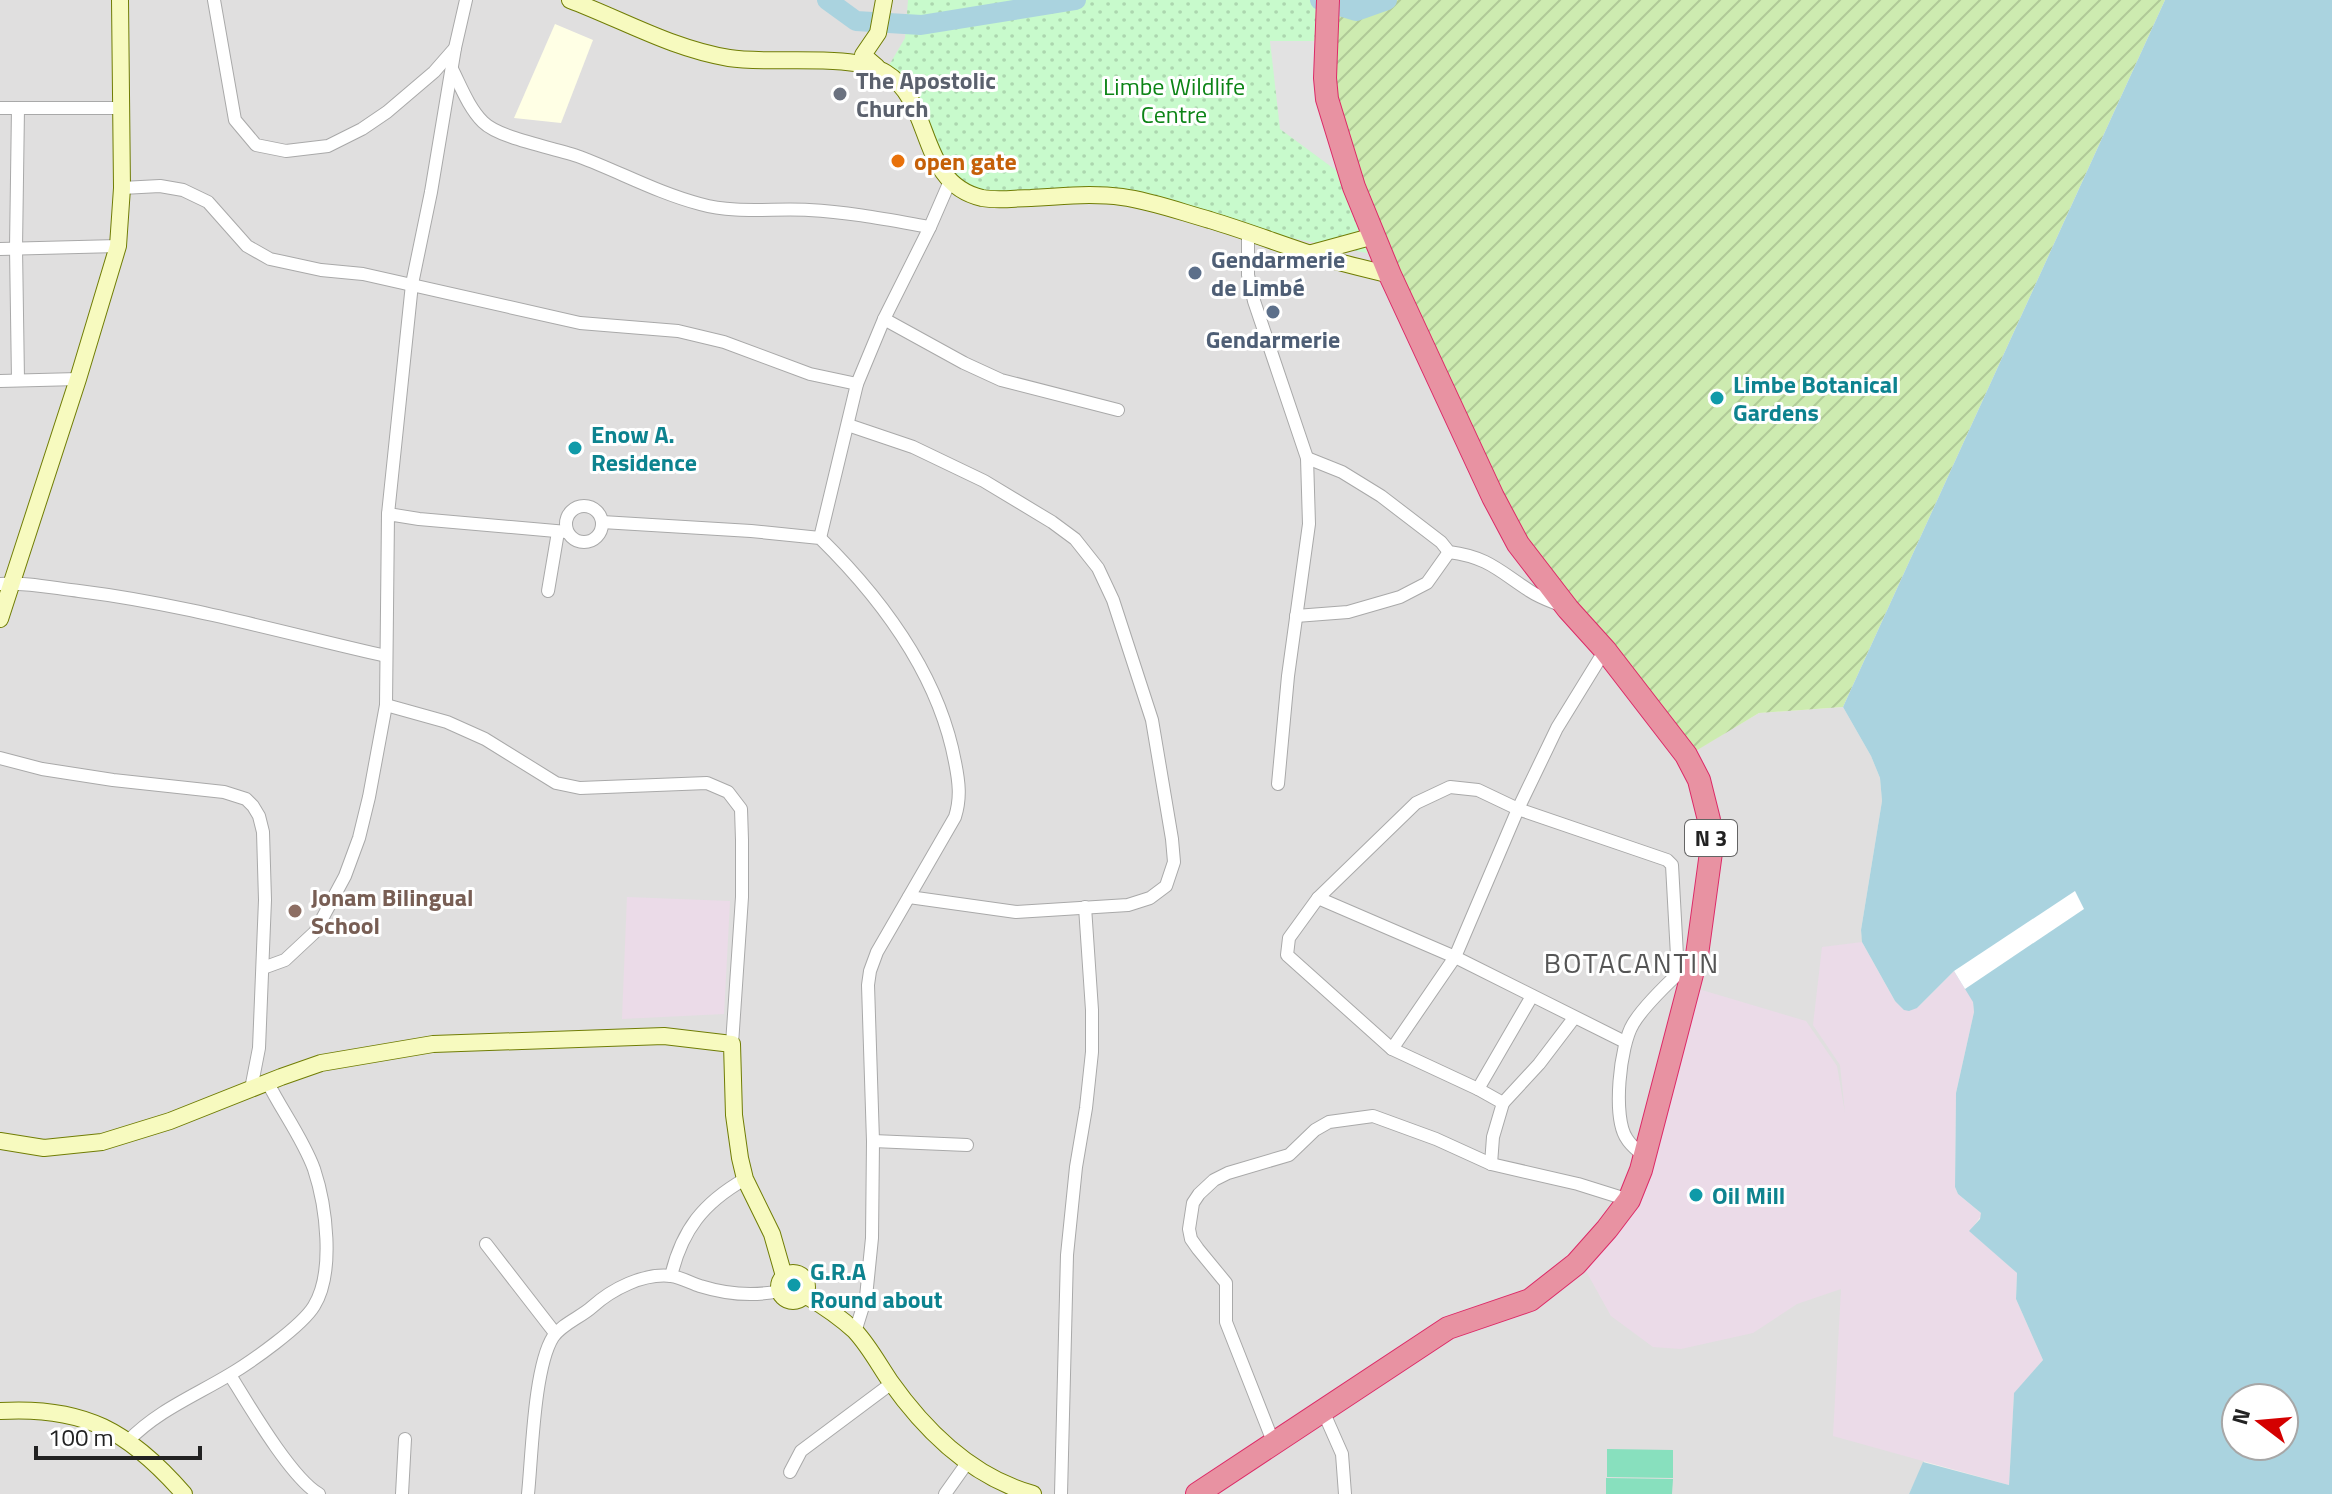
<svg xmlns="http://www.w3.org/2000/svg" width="2332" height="1494" font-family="'Titillium Web',sans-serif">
<defs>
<pattern id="park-dots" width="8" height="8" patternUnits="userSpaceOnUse" patternTransform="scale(2)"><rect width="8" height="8" fill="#c8facc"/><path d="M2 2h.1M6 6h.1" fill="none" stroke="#acd6af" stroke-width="1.8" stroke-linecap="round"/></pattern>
<pattern id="garden-furrows" width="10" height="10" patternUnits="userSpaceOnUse" patternTransform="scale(2)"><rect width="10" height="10" fill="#cdebb0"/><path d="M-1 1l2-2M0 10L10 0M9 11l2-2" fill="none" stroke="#b0c997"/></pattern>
</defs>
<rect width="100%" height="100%" fill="#f2efe9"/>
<path fill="#e0dfdf" d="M 0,0 L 1328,0 L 1688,755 L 1759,713 L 1843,707 L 1871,756 L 1880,778 L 1882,801 L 1861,930 L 1924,1462 L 1909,1494 L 0,1494 Z"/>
<g fill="#ebdbe8">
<path d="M 2075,891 L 1973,1002 L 1974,1012 L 1956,1093 L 1955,1187 L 1958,1194 L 1981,1213 L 1981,1216 L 1970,1231 L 2017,1273 L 2016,1299 L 2043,1360 L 2014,1394 L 2009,1485 L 1833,1436 L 1841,1289 L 1797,1304 L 1753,1333 L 1681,1349 L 1653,1347 L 1611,1316 L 1581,1262 L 1610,1232 L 1695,988 L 1806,1021 L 1837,1066 L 1845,1113 L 1840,1065 L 1813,1025 L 1822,947 L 1862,942 L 1895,1001 L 1917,1008 L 1954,971 Z"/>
<path d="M 627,897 L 730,901 L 724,1014 L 622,1019 Z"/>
</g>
<path fill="#ffffe5" d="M 555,24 L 593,40 L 561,123 L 514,118 Z"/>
<path fill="url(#park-dots)" d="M 908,0 L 1328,0 L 1326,41 L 1270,41 L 1356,185 L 1382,256 L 1251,230 L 1137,193 L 983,196 L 953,180 L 888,67 L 905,38 Z"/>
<path fill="url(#garden-furrows)" d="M 1328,0 L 2165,0 L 1843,707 L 1759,713 L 1689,755 L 1517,540 L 1382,256 L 1327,98 Z"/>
<g fill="#88e0be">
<path d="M 1607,1449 L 1673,1450 L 1673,1478 L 1607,1477 Z"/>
<path d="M 1606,1478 L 1673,1479 L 1672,1494 L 1606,1494 Z"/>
</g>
<path fill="#e2e2e2" d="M 1270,41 L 1326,41 L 1356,185 L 1280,129 Z"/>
<path fill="#aad3df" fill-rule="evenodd" d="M 2165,0 L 2332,0 L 2332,1494 L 1909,1494 L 1923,1462 L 2009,1485 L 2014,1393 L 2043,1360 L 2016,1299 L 2017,1273 L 1969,1231 L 1980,1219 L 1981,1213 L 1958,1194 L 1955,1187 L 1956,1093 L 1974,1012 L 1973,1002 L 1954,971 L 1917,1008 L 1909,1011 L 1904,1010 L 1895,1001 L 1862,942 L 1861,930 L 1882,801 L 1880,778 L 1871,756 L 1843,707 ZM 2236,1398 L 2284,1398 L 2284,1446 L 2236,1446 Z"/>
<path fill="#fff" d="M 2075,891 L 2084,909 L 1965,989 L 1954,971 Z"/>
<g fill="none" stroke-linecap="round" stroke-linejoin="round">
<g stroke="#aad3df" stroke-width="20">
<path d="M 827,0 L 856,21 L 921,25 L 1076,0"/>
<path d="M 1320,0 L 1356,11 L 1387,0"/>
</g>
<g stroke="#a9a9a9" stroke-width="14">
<g id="street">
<path d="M 214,0 L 235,120 L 256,145 L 286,151 L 328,146 L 362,129 L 387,112 L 434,72 L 455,48 L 466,0"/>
<path d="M 452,69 C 461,87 469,108 483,122 C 500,139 556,148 580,157 C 620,172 658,193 700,204 C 735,214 773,208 809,210 C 850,212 890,220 930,227"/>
<path d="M 0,108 L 122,108"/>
<path d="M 122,188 L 160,186 L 183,190 L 208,202 L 247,246 L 270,259 L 321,270 L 363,274 L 580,323 L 678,331 L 724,342 L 810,374 L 857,384"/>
<path d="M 1248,232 L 1248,275 L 1254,301 L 1307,458 L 1309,524 L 1288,676 L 1278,784"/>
<path d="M 0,249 L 118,246"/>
<path d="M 884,319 L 964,363 L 1001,380 L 1118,410"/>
<path d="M 18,380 L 16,248 L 18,108"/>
<path d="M 0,381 L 78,379"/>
<path d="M 848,425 L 913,447 L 984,481 L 1052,522 L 1075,539 L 1098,568 L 1113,600 L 1152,720 L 1172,839 L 1174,862 L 1166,886 L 1150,898 L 1128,905 L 1016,912 L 909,897"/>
<path d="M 1307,458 L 1342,472 L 1381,496 L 1441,542 L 1449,552 C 1488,557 1499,571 1530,591 C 1539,597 1550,601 1560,605"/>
<circle cx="584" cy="524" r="18"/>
<path d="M 388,514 L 412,284 L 431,192 L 455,48"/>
<path d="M 602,522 L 751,531 L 820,538 C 882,599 939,676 955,762 C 959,782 961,798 955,817 L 877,952 L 870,971 L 868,985 L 873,1141 L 872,1238 L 866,1297 L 855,1332"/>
<path d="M 820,538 L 857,384 L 884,319 L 930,227 L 950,181"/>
<path d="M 0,584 C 26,582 53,588 79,591 C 184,604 284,633 386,656"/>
<path d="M 548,591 L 558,532"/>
<path d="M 1296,616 L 1348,612 L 1400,597 L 1427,583 L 1449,552"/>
<path d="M 386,705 L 447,722 L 485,739 L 556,783 L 580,788 L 707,783 L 728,792 L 741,809 L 742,840 L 742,897 L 732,1044"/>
<path d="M 0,758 L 42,769 L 113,780 L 224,792 L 246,799 L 253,806 L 259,816 L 263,832 L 265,900 L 259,1048 L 251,1089"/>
<path d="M 1318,898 L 1455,957 L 1625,1042"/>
<path d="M 263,968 L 285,960 L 315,932 L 345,876 L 359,838 L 369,797 L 386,705 L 388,514 L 419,519 L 567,532"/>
<path d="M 1392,1049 L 1455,957 L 1518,809 L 1557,728 L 1605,650"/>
<path d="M 1478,1089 L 1532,996"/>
<path d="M 1503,1103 L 1539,1064 L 1574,1018"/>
<path d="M 873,1141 L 967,1145"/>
<path d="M 1644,1157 C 1639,1151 1631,1146 1627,1139 C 1612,1118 1620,1045 1633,1024 C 1643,1007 1668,983 1683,969"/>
<path d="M 1491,1164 L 1493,1137 L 1503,1103 L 1478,1089 L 1392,1049 L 1287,955 L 1289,938 L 1318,898 L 1416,803 L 1450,787 L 1478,790 L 1518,809 L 1667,860 L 1672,865 L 1678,974"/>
<path d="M 486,1244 L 555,1333"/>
<path d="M 671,1276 C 682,1230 703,1203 745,1179"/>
<path d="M 230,1375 C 248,1404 291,1478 319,1494"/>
<path d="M 1323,1411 L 1342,1454 L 1345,1494"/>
<path d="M 128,1441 C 157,1411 194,1396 229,1375 C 251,1362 302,1326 314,1306 C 335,1272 326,1205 314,1169 C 303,1139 282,1111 268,1083"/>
<path d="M 1274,1444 L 1226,1322 L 1226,1283 L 1198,1249 L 1191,1239 L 1189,1229 L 1193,1203 L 1199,1194 L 1214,1180 L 1228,1173 L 1289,1155 L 1315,1130 L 1329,1122 L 1373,1116 L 1436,1139 L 1491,1164 L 1578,1184 L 1629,1200"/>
<path d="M 790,1472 L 801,1451 L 892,1383"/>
<path d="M 402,1494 L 405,1439"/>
<path d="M 528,1494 C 532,1455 534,1367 553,1337 C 562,1324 581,1317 592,1307 C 612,1289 643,1273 671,1276 C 680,1277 691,1283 700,1286 C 726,1294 752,1297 779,1291"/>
<path d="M 945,1494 L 967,1463"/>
<path d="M 1061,1494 L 1067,1255 L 1076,1167 L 1086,1108 L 1092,1052 L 1092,1010 L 1085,907"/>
</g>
</g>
<g stroke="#707d05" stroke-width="18">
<g id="secondary">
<path d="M 570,0 C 623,20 673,49 729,58 C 772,65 850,52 886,73 C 934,102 917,183 982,198 C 999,201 1015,198 1031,198 C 1060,196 1093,193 1122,197 C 1152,201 1181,212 1210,220 C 1243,230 1275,242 1308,253 C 1335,262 1363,268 1390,275"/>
<path d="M 877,67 L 863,55 L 878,33 L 884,0"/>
<path d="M 1312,253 L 1374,236"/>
<path d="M 0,619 L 78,379 L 118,246 L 122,188 L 120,0"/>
<path d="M 0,1141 L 44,1148 L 102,1142 L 170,1121 L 281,1077 L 321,1063 L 433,1044 L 664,1036 L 732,1044 L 734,1115 L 740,1158 L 745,1179 L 772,1234 L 784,1276"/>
<circle cx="793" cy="1287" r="14"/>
<path d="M 805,1295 C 822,1305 840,1317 855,1331 C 869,1346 879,1365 890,1381 C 926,1432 972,1477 1033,1494"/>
<path d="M 0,1411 C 84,1406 129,1431 184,1494"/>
</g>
</g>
<g stroke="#dc2a67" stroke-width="24">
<path id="highway" d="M 1197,1494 L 1448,1328 L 1530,1300 L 1576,1264 L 1607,1229 L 1629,1200 L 1641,1170 L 1697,955 L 1712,845 L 1709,820 L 1699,780 L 1686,755 L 1605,650 L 1568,609 L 1518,544 L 1493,497 L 1390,275 L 1354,187 L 1327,99 L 1325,78 L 1328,0"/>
</g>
<use href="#street" stroke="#fff" stroke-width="12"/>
<use href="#secondary" stroke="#f7fabf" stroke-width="16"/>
<use href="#highway" stroke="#e892a2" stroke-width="22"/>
</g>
<circle fill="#6b7280" stroke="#fff" stroke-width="3" cx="840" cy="94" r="8"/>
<circle fill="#e8710a" stroke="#fff" stroke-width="3" cx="898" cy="161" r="8"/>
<g fill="#5c6f8a" stroke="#fff" stroke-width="3">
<circle cx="1195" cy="273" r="8"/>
<circle cx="1273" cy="312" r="8"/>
</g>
<g fill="#0f9aa8" stroke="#fff" stroke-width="3">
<circle cx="1717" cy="398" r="8"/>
<circle cx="575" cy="448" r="8"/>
<circle cx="1696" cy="1195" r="8"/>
<circle cx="794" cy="1285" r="8"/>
</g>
<circle fill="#8d6e63" stroke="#fff" stroke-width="3" cx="295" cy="911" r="8"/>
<g text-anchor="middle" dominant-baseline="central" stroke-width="6" stroke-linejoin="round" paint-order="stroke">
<rect fill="#fff" stroke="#646464" stroke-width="2" x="1685" y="820" width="52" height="36" rx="6"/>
<g font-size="22" font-weight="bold" fill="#222">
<text x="1711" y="838">N 3</text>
</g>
<g font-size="24" font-weight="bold" fill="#5b616d" stroke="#fff" text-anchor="start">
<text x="856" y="80">The Apostolic<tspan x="856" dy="28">Church</tspan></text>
</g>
<g font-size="24" fill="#0c8416" stroke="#fff">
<text x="1174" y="86">Limbe Wildlife<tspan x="1174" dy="28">Centre</tspan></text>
</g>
<g font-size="24" font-weight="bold" fill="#c56008" stroke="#fff" text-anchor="start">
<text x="914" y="161">open gate</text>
</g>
<g font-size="24" font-weight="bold" fill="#4e5e75" stroke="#fff" text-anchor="start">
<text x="1211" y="259">Gendarmerie<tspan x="1211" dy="28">de Limbé</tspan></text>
<text x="1273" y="339" text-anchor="middle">Gendarmerie</text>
</g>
<g font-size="24" font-weight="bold" fill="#0d838f" stroke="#fff" text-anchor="start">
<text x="1733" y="384">Limbe Botanical<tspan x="1733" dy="28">Gardens</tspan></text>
<text x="591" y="434">Enow A.<tspan x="591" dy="28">Residence</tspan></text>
<text x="1712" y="1195">Oil Mill</text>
<text x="810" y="1271">G.R.A<tspan x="810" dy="28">Round about</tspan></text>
</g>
<g font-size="24" font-weight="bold" fill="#785e54" stroke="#fff" text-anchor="start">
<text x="311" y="897">Jonam Bilingual<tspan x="311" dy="28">School</tspan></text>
</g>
<g font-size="28" letter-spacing="2" fill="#555" stroke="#fff">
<text x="1632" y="962">BOTACANTIN</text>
</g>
</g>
<g transform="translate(2260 1422) rotate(286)"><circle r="38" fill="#ffffff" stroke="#a7a7a7" stroke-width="2"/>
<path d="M0-6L14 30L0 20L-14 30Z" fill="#d40000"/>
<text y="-12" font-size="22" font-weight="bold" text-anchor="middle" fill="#222222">N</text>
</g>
<path d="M36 1446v12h164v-12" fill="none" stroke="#222222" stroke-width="4"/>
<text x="48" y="1446" font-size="24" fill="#222222" stroke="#ffffff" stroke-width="6" paint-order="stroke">100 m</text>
</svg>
